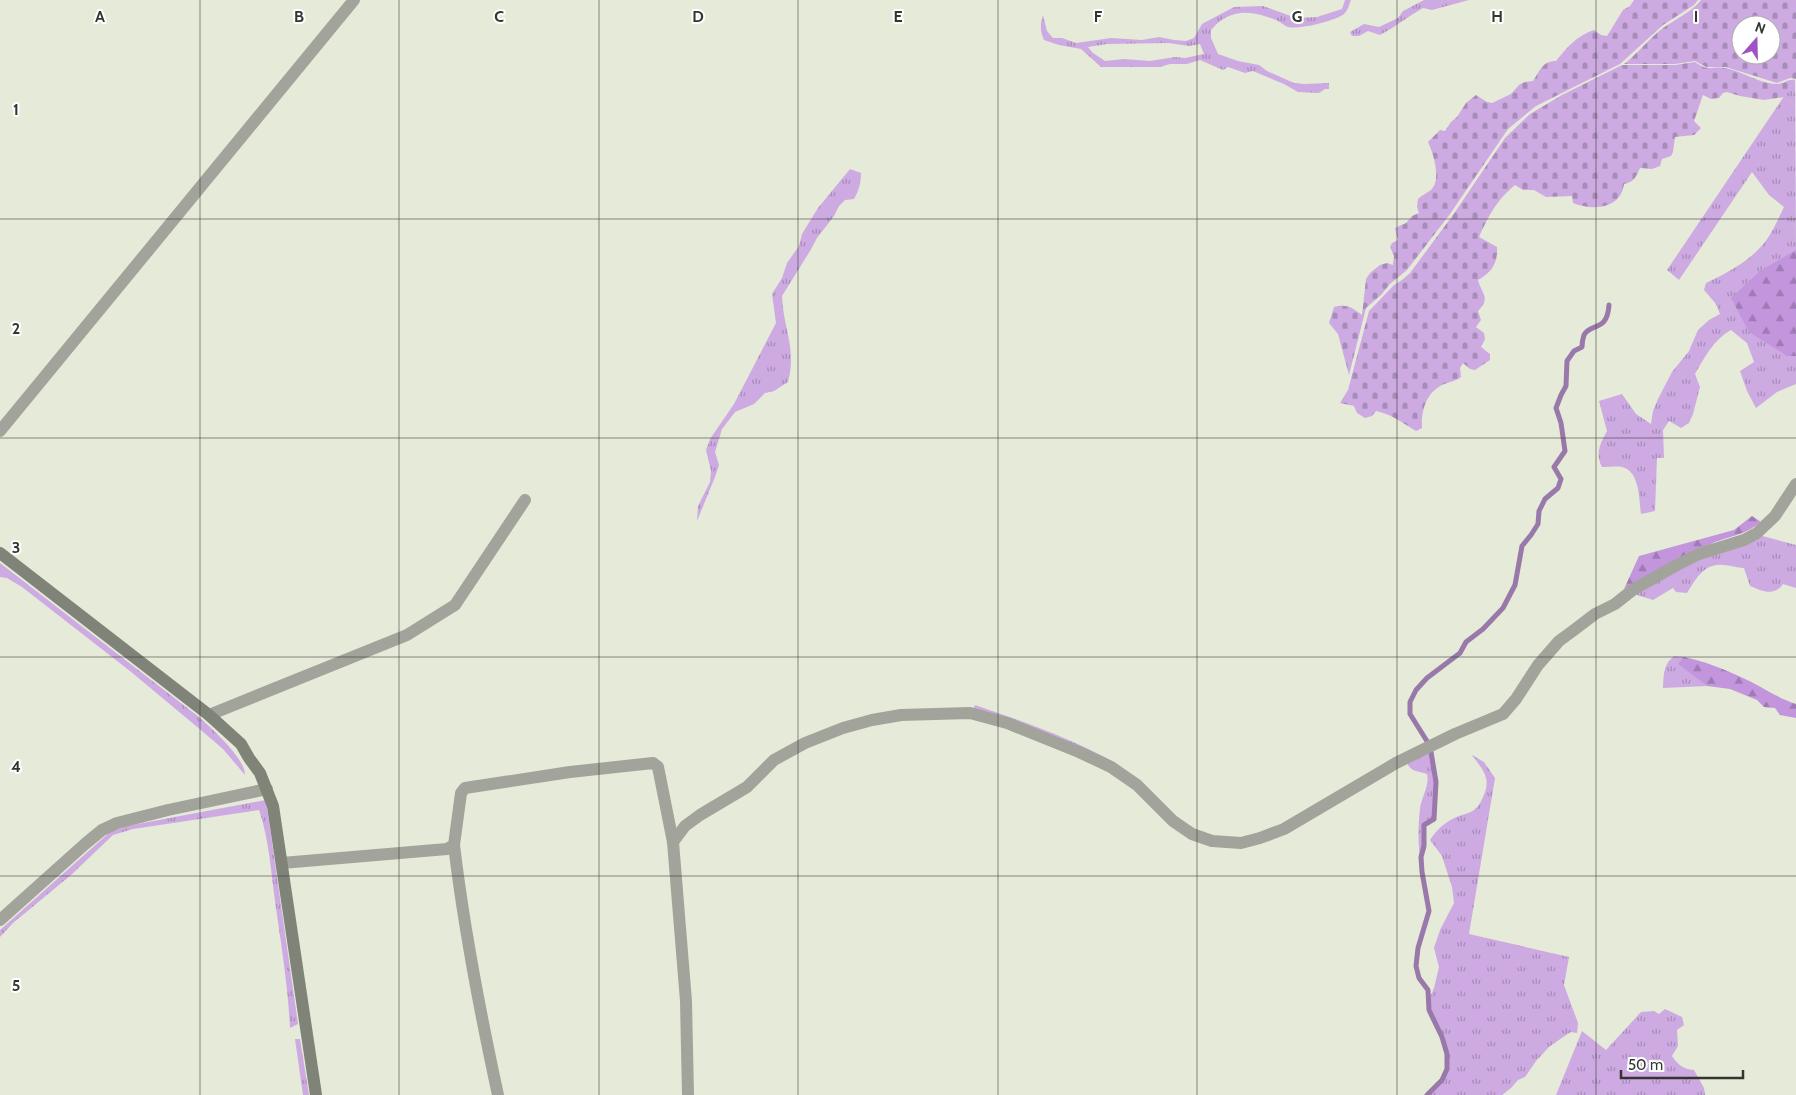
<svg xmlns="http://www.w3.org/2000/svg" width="1796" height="1095" font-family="Cabin,sans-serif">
<defs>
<pattern id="grass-tufts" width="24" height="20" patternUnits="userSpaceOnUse" patternTransform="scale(1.25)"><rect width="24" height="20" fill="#cdaae2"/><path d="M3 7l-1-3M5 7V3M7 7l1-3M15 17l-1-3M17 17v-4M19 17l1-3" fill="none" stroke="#a78bb8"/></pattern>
<pattern id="forest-firs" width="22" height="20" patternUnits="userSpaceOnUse" patternTransform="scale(1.25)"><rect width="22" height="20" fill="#c395dd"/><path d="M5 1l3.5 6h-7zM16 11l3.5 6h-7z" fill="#9f7ab4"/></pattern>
<pattern id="cemetery-stones" width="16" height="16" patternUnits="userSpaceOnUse" patternTransform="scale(1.25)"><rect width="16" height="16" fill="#cdaae2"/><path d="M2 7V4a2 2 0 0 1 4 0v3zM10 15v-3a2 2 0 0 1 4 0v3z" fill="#a78bb8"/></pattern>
</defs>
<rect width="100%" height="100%" fill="#e6ead8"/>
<g fill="url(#grass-tufts)" fill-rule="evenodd">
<path d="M 1345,0 L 1351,0 C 1349,5 1348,10 1344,14 C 1335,21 1298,30 1288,27 C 1284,26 1281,22 1278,21 C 1253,10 1230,7 1211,30 L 1211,38 L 1218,54 L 1238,61 L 1259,65 L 1267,71 L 1294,83 L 1304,84 L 1329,83 L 1329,89 L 1325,89 L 1319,93 L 1298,92 L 1284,84 L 1253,71 L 1245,73 L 1228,67 L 1223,70 L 1200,60 L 1187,64 L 1170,64 L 1160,67 L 1101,67 L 1081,49 L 1059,45 L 1044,40 C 1040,30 1040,25 1043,15 L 1047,31 L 1053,38 L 1062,38 L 1076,43 L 1111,38 L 1142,40 L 1159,37 L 1174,40 L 1186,41 L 1194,38 L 1202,24 L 1234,7 L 1263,6 L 1296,18 L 1317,17 L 1342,9 ZM 1169,43 L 1189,46 L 1200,44 L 1204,54 L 1185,58 L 1175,57 L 1150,61 L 1124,59 L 1105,61 L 1093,53 L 1088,47 L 1107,44 Z"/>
<path d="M 1424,0 L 1469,0 L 1432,10 L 1423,8 C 1408,16 1396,27 1380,35 L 1368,31 L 1359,36 L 1352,36 L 1350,32 L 1364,24 L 1379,27 L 1398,18 L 1403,11 Z"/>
<path d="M 1795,80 L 1796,250 L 1792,253 L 1787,356 L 1796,356 L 1796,384 L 1777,392 L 1756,408 L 1747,391 L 1740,371 L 1754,362 L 1747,343 L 1731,330 C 1714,339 1704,358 1695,374 L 1700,387 L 1693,414 L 1689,423 L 1681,428 L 1669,421 L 1663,430 L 1664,458 L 1657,458 L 1655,511 L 1641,514 C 1639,500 1640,471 1622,467 C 1617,466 1608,467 1602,467 C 1595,454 1600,444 1607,431 L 1599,401 L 1622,394 L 1636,414 L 1651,424 L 1653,411 L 1658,399 L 1672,372 L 1689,351 L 1698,330 L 1709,320 L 1720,314 L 1716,304 L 1704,290 L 1706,283 C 1727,273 1750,261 1765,242 C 1773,232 1778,219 1784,207 L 1769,195 L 1752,172 L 1679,280 L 1667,270 Z"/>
<path d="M 850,169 L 861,173 C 861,183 859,190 854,199 L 845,200 L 839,206 L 834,216 L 817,238 L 810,251 L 782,296 C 783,328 797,348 788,382 L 774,391 L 765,393 L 754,404 L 735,412 L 729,420 L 722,429 L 715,452 L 719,465 L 715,477 L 697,521 L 698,506 L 710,482 L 711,471 L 706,450 L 710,439 L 734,404 L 776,323 L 772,294 L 782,278 L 787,263 L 799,246 L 802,234 L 818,208 Z"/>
<path d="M 1759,535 L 1796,545 L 1796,588 L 1783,584 C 1774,597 1762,591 1750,586 L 1744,568 C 1737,568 1730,565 1723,565 C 1704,563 1696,579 1687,593 L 1676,592 L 1673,588 L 1653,600 L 1634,594 L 1677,567 Z"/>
<path d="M 0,563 L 199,717 C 212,729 245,758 245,775 L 223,749 L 202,731 L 130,671 L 22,587 L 7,578 L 0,577 Z"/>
<path d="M 1674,656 L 1684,657 L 1679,664 L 1707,686 L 1663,688 C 1664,674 1663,665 1674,656 Z"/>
<path d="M 975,705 C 1025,722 1073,739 1119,765 L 973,710 Z"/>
<path d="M 1429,750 L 1435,781 L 1434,818 L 1423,825 L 1424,846 L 1420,857 C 1418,841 1418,826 1420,809 C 1421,798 1430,785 1427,774 C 1418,771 1411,772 1407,763 Z"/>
<path d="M 1472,755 L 1484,762 L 1495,778 L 1469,934 L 1569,957 L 1564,985 L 1578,1023 L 1577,1033 L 1571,1032 L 1566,1035 L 1549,1047 L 1536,1061 L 1525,1077 L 1518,1080 L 1511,1088 L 1502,1095 L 1429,1095 L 1443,1081 L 1448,1069 L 1448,1054 L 1443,1037 L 1430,1010 L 1429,1000 L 1434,988 L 1439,967 L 1434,948 L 1440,930 L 1454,903 L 1452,887 L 1442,856 L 1430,840 C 1438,828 1446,821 1459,816 C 1464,814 1470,813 1474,810 C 1478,807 1481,802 1483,797 C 1492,779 1483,770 1472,755 Z"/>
<path d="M 266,800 L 298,1024 L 290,1028 C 288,985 281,944 275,901 C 271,871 269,839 259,810 L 133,829 L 113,835 L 71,875 L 13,923 L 0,937 L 0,930 L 110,832 L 127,826 Z"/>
<path d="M 1665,1009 L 1682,1017 L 1684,1025 L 1677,1030 L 1678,1046 L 1672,1056 C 1678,1065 1683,1069 1694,1070 L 1704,1088 L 1705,1095 L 1556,1095 L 1582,1031 L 1606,1050 L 1641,1012 L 1654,1011 L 1659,1014 Z"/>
<path d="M 295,1039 L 300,1039 L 309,1095 L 303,1095 Z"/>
</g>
<g fill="url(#forest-firs)">
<path d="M 1796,250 L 1796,356 L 1787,356 L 1749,332 L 1731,298 L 1760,271 Z"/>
<path d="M 1752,516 L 1761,522 C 1743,536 1732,535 1713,543 C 1682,557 1653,574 1624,589 L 1639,556 L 1734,530 Z"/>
<path d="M 1684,657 C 1704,661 1724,669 1743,678 C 1761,686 1777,698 1796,704 L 1796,718 L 1780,715 L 1775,708 L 1764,707 L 1757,700 L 1730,689 L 1707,686 L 1678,664 Z"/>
</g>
<g fill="url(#cemetery-stones)" fill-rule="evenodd">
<path d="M 1634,0 L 1698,0 L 1694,5 L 1663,25 L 1620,64 L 1536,106 L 1508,129 L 1450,214 L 1407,270 L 1390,284 L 1381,295 L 1366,308 L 1349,375 L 1338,334 L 1329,323 L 1334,307 C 1347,304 1351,307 1362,315 L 1366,279 L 1370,273 L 1380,265 L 1387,263 L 1393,265 L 1394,256 L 1390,247 L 1392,243 L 1398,240 L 1395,228 L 1406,223 L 1412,216 L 1419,213 L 1417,207 L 1418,199 C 1422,195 1427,193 1431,190 C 1442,179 1433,153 1428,142 L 1440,130 L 1445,131 L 1451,122 L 1457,117 L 1466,103 L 1476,95 L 1487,102 L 1492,103 L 1511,94 L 1519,85 L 1524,82 L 1533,81 C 1540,71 1542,61 1556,61 C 1566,48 1578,35 1594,30 L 1601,35 L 1607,36 L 1623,10 L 1630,6 Z"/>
<path d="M 1701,0 L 1796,0 L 1796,79 L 1790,78 L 1777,83 L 1726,67 L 1706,67 L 1695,61 L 1675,64 L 1624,64 C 1636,55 1646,42 1658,32 C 1671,21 1691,13 1701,0 ZM 1741,25 L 1771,25 L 1771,55 L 1741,55 Z"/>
<path d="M 1695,62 C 1709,72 1711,66 1725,68 C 1741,71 1761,84 1777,84 C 1784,84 1787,79 1795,80 L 1784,97 L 1764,100 L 1740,96 L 1727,92 L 1723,93 L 1719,98 L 1711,99 L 1703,95 L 1694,121 L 1701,128 L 1694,135 L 1675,137 L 1673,152 L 1671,156 L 1662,159 L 1660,166 L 1652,169 L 1640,168 C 1636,177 1634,182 1624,184 C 1621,209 1592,211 1573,203 L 1572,196 L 1546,197 L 1534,190 L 1523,190 L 1515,185 C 1496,201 1489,215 1479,237 L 1497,247 C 1498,263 1492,272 1478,280 C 1482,295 1491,297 1478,311 L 1481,320 L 1476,327 L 1484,333 L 1485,339 L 1481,347 L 1490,354 L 1490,360 L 1475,370 L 1470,369 L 1463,363 L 1460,368 L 1461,377 C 1454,382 1448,382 1442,385 C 1426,393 1421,411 1422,428 L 1416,431 C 1403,423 1391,414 1376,411 L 1372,416 L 1365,418 L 1357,413 L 1354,406 L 1340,403 L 1348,390 L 1369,311 L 1394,285 L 1402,280 L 1410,273 L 1453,215 L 1505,138 L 1530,114 L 1562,95 L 1622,65 L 1675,65 Z"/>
</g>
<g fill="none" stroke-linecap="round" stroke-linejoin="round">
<path stroke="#9979a9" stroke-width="5" d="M 1427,1095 L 1442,1080 L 1447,1069 L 1447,1054 L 1442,1037 L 1429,1010 L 1428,990 L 1419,978 L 1416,966 L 1418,948 L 1429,911 L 1422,872 L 1421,857 L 1424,846 L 1424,825 L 1434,819 L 1436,782 L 1430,746 L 1410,714 L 1410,702 L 1416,690 L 1427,678 L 1460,653 L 1466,642 L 1483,629 L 1503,608 L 1515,585 L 1522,546 L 1531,535 L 1538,524 L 1539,511 L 1545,499 L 1558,488 L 1561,479 L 1554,467 L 1565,451 L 1561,423 L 1556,408 L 1561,395 L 1566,386 L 1567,361 L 1574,351 L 1582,347 C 1582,344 1583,338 1584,335 C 1591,322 1607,333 1609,305"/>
<g stroke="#a2a49c" stroke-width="12">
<path d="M 0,431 L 354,0"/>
<path d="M 209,715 L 407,635 L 455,605 L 525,500"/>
<path d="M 673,842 L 685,826 L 700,815 L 747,787 L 774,760 L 805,743 L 843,728 L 872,720 L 901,715 L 970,713 L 1007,723 L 1079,752 L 1111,767 L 1137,785 L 1173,821 L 1192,834 L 1212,841 L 1241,843 L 1260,838 L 1284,829 L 1396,763 L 1455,734 L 1503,714 L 1516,699 L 1538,665 L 1559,641 L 1574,630 L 1595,614 L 1615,604 L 1634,589 L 1677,565 L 1699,554 L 1744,540 L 1757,533 L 1775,516 L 1796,484"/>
<path d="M 454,845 C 464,929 480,1012 498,1095"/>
<path d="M 282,863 L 447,849 L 454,845 L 461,793 L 465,788 L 570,772 L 653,763 L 658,767 L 673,842 L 686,1001 L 688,1095"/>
<path d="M 0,920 L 85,844 L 102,830 L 117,823 L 168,810 L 267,789"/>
</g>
<path stroke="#808378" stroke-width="12" d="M 0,553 L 209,715 L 241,744 L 249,758 L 260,773 L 273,806 L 316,1095"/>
</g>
<path fill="none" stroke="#34352e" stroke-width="1" stroke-opacity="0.55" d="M 200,0 L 200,1095M 399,0 L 399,1095M 599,0 L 599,1095M 798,0 L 798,1095M 998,0 L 998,1095M 1197,0 L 1197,1095M 1397,0 L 1397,1095M 1596,0 L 1596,1095M 0,219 L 1796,219M 0,438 L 1796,438M 0,657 L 1796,657M 0,876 L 1796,876"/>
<g font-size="16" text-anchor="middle" font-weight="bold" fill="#34352e" stroke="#fff" stroke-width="4" stroke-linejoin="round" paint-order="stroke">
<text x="100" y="22">A</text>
<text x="299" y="22">B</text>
<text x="499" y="22">C</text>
<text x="698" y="22">D</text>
<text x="898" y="22">E</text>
<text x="1098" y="22">F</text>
<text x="1297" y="22">G</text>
<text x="1497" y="22">H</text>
<text x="1696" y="22">I</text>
<text x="16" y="115">1</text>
<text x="16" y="334">2</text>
<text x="16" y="553">3</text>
<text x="16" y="772">4</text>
<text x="16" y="991">5</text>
</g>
<g transform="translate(1756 40) rotate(20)"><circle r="24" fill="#ffffff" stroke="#aeaeab"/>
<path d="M0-4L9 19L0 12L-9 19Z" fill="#9e52c4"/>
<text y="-8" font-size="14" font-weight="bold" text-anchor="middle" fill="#34352e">N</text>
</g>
<path d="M1621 1070v8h122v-8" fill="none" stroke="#34352e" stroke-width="2.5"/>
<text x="1628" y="1070" font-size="15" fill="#34352e" stroke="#ffffff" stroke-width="4" paint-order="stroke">50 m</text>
</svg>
